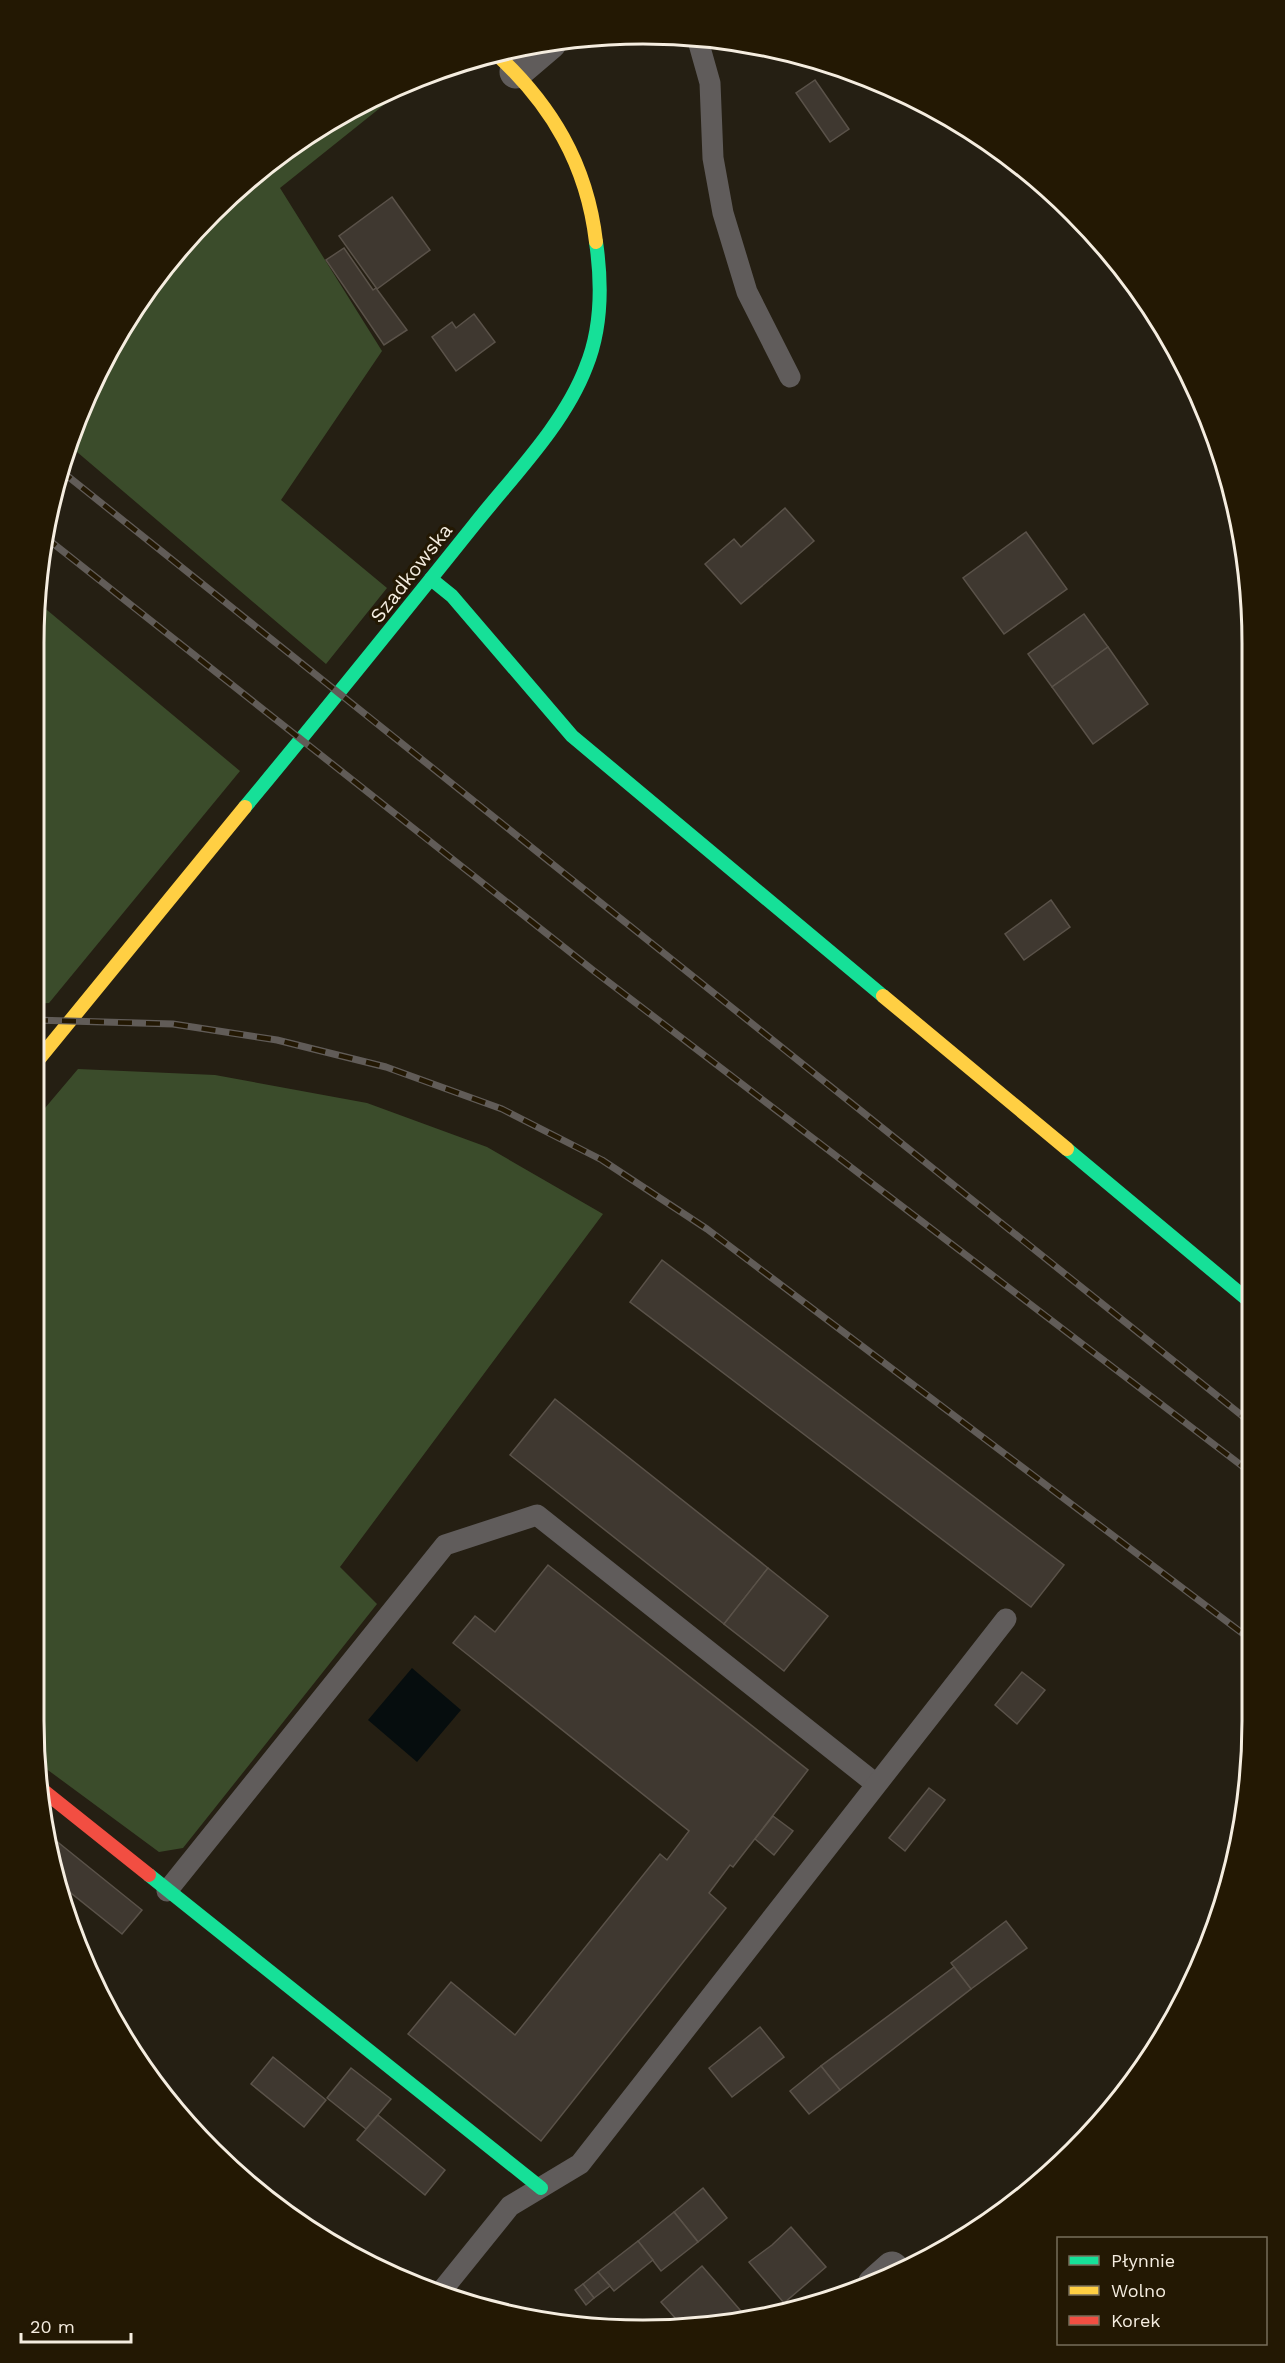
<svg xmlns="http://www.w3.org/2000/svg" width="1285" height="2363" font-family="'Work Sans',sans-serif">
<rect width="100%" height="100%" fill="#251f13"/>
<g fill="#3b4c2b">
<path d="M 415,80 L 280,188 L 382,351 L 281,500 L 387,588 L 326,664 L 70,446 L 114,338 L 184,241 L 271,159 L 373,96 Z"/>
<path d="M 35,600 L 240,771 L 49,1003 L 34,1004 Z"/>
<path d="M 78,1069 L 215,1075 L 367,1103 L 487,1147 L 603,1214 L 340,1567 L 377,1604 L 183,1848 L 159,1852 L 37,1762 L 33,1720 L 34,1121 Z"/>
</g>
<path fill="#060d0e" d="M 412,1668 L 461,1710 L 417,1762 L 368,1720 Z"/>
<g fill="#3f3830" stroke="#5a5249" stroke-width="1.5">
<path d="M 815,80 L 849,129 L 830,142 L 796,93 Z"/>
<path d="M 392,197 L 430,250 L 377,289 L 339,236 Z"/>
<path d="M 344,248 L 373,290 L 376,288 L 407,330 L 384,345 L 326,260 Z"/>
<path d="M 474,314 L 495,342 L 456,371 L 432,337 L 452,322 L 456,328 Z"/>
<path d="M 785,508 L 814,541 L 741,604 L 705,564 L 734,539 L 741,547 Z"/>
<path d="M 1026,532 L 1067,589 L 1004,634 L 963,578 Z"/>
<path d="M 1084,614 L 1108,647 L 1052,687 L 1028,654 Z"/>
<path d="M 1108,647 L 1148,704 L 1093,744 L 1052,687 Z"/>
<path d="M 1051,900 L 1070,927 L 1024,960 L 1005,934 Z"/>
<path d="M 662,1260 L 1064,1565 L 1031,1607 L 630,1302 Z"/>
<path d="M 555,1399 L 768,1568 L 724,1624 L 510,1455 Z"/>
<path d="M 548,1565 L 808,1770 L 733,1867 L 730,1865 L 709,1893 L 726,1908 L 541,2141 L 408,2034 L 451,1982 L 515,2035 L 660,1854 L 667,1860 L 689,1831 L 453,1643 L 475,1616 L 495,1632 Z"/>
<path d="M 768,1568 L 828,1616 L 784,1671 L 724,1624 Z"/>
<path d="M 1022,1672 L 1045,1690 L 1017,1724 L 995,1705 Z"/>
<path d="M 929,1788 L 945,1800 L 905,1851 L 889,1838 Z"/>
<path d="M 773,1816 L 793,1831 L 774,1855 L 755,1839 Z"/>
<path d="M 44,1831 L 142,1910 L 122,1934 L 56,1881 Z"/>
<path d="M 1006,1921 L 1027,1948 L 971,1989 L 951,1963 Z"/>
<path d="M 954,1967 L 971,1989 L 840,2090 L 821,2066 Z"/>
<path d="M 760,2027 L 784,2057 L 732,2097 L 709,2068 Z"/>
<path d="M 273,2057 L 326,2100 L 304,2127 L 251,2084 Z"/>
<path d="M 821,2066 L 840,2090 L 809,2114 L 790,2091 Z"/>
<path d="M 351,2068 L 391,2099 L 366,2129 L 327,2098 Z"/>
<path d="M 378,2115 L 445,2170 L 425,2195 L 357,2140 Z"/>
<path d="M 703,2188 L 727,2218 L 698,2242 L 674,2212 Z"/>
<path d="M 674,2212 L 698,2242 L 661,2271 L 638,2241 Z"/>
<path d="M 791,2227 L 826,2267 L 784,2303 L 749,2262 L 772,2245 Z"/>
<path d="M 638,2241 L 653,2260 L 614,2291 L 598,2272 Z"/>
<path d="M 702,2266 L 747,2318 L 684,2328 L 661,2302 Z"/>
<path d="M 598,2272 L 610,2286 L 594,2298 L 583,2284 Z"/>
<path d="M 583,2284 L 594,2298 L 586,2305 L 575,2290 Z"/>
</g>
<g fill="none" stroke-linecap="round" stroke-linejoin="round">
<g stroke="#605c5b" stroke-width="21">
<path d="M 697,37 L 710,83 L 713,158 L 723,213 L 747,292 L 790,377"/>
<path d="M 167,1891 L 445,1545 L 537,1515 L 876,1784"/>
<path d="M 439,2294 L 510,2206 L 580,2164 L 1006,1619"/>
</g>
<g stroke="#605c5b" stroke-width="33">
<path d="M 516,72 L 550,43"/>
<path d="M 874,2284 L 892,2268"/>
</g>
<g stroke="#16e098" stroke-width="14">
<path d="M 431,579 L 452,596 L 572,736 L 883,996"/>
<path d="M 245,807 C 322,714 398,620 474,525 C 512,477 564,425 586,367 C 602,328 602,283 596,242"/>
<path d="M 1067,1149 L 1249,1301"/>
<path d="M 149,1875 L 541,2188"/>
</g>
<g stroke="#ffcf43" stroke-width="14">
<path d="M 494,52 C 551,104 587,164 596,242"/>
<path d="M 883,996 L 1067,1149"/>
<path d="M 34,1065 L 245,807"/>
</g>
<path stroke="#f24e42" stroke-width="14" d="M 40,1788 L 149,1875"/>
<g stroke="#615c58" stroke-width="7">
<g id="rail">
<path d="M 60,470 L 1250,1422"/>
<path d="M 45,537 L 594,971 L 1250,1472"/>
<path d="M 34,1020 L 173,1024 L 277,1040 L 386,1067 L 502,1109 L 602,1160 L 707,1229 L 1250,1639"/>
</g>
</g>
<use href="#rail" stroke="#231803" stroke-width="4.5" stroke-dasharray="14" stroke-linecap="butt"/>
</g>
<g text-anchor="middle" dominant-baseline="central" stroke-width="6" stroke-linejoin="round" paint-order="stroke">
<g font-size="20" fill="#f5ede0" stroke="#231803">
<text transform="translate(411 573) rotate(-52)">Szadkowska</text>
</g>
</g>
<path d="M0 0H1285V2363H0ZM643 44H643A599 599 0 0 1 1242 643V1721A599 599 0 0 1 643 2320H643A599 599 0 0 1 44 1721V643A599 599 0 0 1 643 44Z" fill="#231803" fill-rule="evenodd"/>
<path fill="none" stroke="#f5ede0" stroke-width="3" d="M643 44H643A599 599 0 0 1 1242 643V1721A599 599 0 0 1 643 2320H643A599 599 0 0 1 44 1721V643A599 599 0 0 1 643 44Z"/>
<rect x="1057" y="2237" width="210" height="108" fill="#231803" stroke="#776d5b" stroke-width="1.5"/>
<rect x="1069" y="2256" width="30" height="9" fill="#16e098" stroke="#776d5b" stroke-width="1.5"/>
<text x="1111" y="2267" font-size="18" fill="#f5ede0">Płynnie</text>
<rect x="1069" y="2286" width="30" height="9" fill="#ffcf43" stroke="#776d5b" stroke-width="1.5"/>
<text x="1111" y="2297" font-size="18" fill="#f5ede0">Wolno</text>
<rect x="1069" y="2316" width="30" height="9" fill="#f24e42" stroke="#776d5b" stroke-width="1.5"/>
<text x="1111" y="2327" font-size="18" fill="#f5ede0">Korek</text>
<path d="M21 2333v9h110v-9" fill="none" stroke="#f5ede0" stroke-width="3"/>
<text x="30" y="2333" font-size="18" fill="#f5ede0" stroke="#231803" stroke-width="4.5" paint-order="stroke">20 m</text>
</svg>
